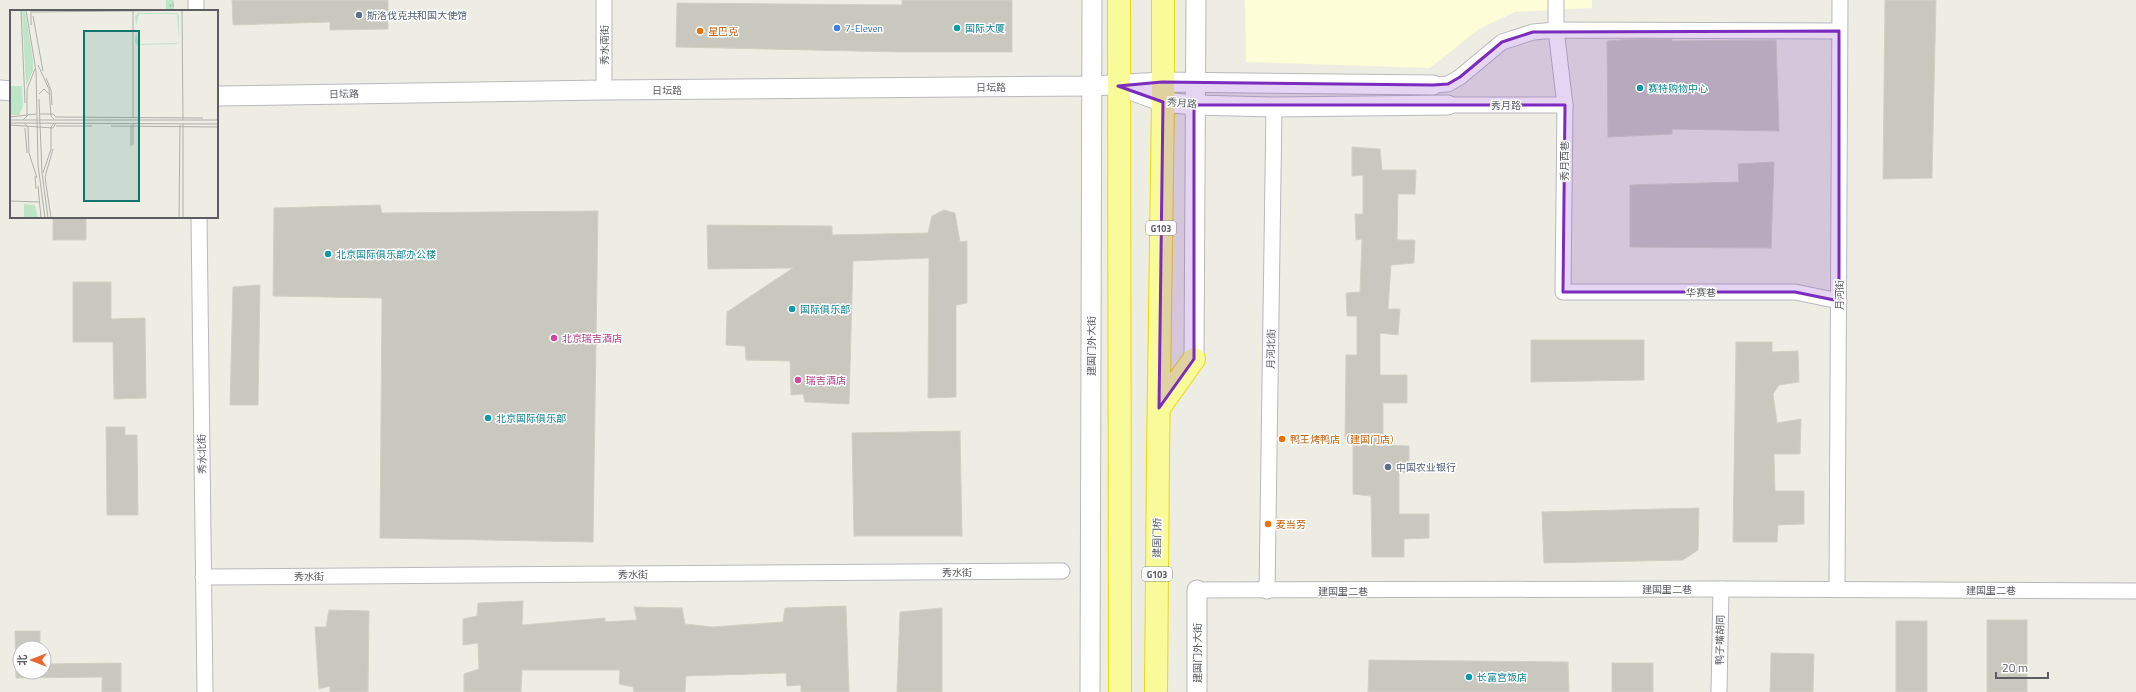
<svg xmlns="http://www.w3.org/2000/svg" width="2136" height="692" font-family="'Titillium Web','Noto Sans SC',sans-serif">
<defs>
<pattern id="grass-tufts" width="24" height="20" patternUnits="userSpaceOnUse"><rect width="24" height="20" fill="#bfe5c8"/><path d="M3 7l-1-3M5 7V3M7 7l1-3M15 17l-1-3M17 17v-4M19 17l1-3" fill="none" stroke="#9ebda6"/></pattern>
</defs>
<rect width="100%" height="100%" fill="#edede3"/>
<path fill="#fdfdd8" d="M 1245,0 L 1592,0 L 1592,8 L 1515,12 L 1479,29 L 1430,68 L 1246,62 Z"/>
<rect fill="url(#grass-tufts)" x="166" y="0" width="8" height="11"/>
<g fill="#c8c8bf" stroke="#d2d1c1">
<path d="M 232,0 L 388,0 L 388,29 L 330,30 L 330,22 L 233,25 Z"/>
<path d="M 902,0 L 1012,0 L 1012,52 L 901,52 L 676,47 L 677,3 L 902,5 Z"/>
<path d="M 1885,0 L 1936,0 L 1932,178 L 1883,179 Z"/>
<path d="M 1636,39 L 1672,39 L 1672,41 L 1776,40 L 1779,131 L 1672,129 L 1672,134 L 1608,137 L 1607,41 Z"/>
<path d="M 1352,147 L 1380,149 L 1382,170 L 1416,170 L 1415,194 L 1398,194 L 1397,240 L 1415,240 L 1414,263 L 1391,265 L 1388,309 L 1400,309 L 1398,335 L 1380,333 L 1380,375 L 1407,375 L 1407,403 L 1383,403 L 1383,445 L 1409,446 L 1409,472 L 1399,473 L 1399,514 L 1429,514 L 1429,538 L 1404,539 L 1404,557 L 1372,557 L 1371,496 L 1353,494 L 1353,439 L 1345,439 L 1346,355 L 1357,355 L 1357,316 L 1347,316 L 1346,293 L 1360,292 L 1362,239 L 1356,240 L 1355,214 L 1363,214 L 1363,175 L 1352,176 Z"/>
<path d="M 1774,162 L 1771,248 L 1630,247 L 1630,185 L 1739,182 L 1738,164 Z"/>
<path d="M 380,205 L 382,213 L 598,211 L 593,542 L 380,538 L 382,298 L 273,296 L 274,208 Z"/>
<path d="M 944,210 L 955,213 L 960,242 L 967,241 L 967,303 L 956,305 L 956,397 L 928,398 L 929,258 L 853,261 L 849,404 L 805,402 L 803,394 L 791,395 L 790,361 L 746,360 L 745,346 L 726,345 L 727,312 L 793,268 L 708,269 L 707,225 L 832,226 L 832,235 L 928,233 L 932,216 Z"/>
<rect x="53" y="217" width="33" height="23"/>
<path d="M 73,282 L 111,282 L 111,319 L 145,318 L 146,398 L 114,399 L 113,342 L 73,342 Z"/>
<path d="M 260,285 L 258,405 L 230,405 L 233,287 Z"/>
<path d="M 1531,340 L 1644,340 L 1644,380 L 1531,382 Z"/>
<path d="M 1736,342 L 1772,342 L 1772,352 L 1798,351 L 1799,382 L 1779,385 L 1773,394 L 1777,423 L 1801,419 L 1800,454 L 1774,454 L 1775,491 L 1804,491 L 1804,524 L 1778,525 L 1777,542 L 1733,542 Z"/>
<path d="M 106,427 L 125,427 L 125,435 L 137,435 L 138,515 L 107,515 Z"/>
<path d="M 960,431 L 962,536 L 854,536 L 852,433 Z"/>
<path d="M 1699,508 L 1698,550 L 1683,560 L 1544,563 L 1542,512 Z"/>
<path d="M 523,601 L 522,625 L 605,618 L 605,622 L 637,620 L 634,607 L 682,608 L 685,624 L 712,627 L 783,622 L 785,608 L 846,606 L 849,692 L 801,692 L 801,685 L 787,686 L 786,673 L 686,676 L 685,692 L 634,692 L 633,687 L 619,684 L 620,670 L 522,670 L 521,692 L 464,692 L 464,674 L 479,669 L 478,643 L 463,645 L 463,619 L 477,616 L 478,603 Z"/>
<path d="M 942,608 L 942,692 L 897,692 L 900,612 Z"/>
<path d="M 329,610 L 369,611 L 368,692 L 330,692 L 330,686 L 319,689 L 315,627 L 326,627 Z"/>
<rect x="1987" y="620" width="40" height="72"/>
<rect x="1896" y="621" width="31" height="71"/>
<path d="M 15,631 L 40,631 L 40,648 L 20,648 L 20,672 L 44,672 L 44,664 L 121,663 L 121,692 L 102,692 L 102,677 L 16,678 Z"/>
<path d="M 1771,653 L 1814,654 L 1813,692 L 1770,692 Z"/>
<path d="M 1369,660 L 1568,662 L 1569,692 L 1368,692 Z"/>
<rect x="1612" y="663" width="41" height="29"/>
</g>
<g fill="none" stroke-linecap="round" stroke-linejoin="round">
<g stroke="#b8b9bf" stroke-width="17">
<g id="minor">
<path d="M 196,0 L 196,11"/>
<path d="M 604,0 L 604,90"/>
<path d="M 1556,0 L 1556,30 L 1565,105 L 1563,292 L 1795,292 L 1839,301"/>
<path d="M 1433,85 L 1448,84 L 1460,77 L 1502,42 L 1533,32 L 1556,30 L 1839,31"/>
<path d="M 1448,105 L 1565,105"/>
<path d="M 199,217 L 205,692"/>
<path d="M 203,577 L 1062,571"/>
<path d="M 1837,589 L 1840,0"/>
<path d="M 1197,590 L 1721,589 L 2136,591"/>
<path d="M 1267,591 L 1274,107"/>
<path d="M 1719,692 L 1721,589"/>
</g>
</g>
<g stroke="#b8b9bf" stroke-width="21">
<g id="tertiary">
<path d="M 1125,88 L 1163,102 L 1194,105 L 1274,107 L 1448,105"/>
<path d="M 0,90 L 11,91"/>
<path d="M 217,96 L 604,90 L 1092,86 L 1162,82 L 1433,85"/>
<path d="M 1194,359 L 1196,0"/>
<path d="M 1090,692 L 1092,0"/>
<path d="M 1197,692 L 1197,590"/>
</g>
</g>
<g stroke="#ecda04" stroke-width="24">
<g id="trunk">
<path d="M 1119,0 C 1118,231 1121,461 1120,692"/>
<path d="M 1159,408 L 1194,359"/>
<path d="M 1158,456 L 1163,102 L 1163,0"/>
</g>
</g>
<use href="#minor" stroke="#fff" stroke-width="15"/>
<use href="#tertiary" stroke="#fff" stroke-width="19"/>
<use href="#trunk" stroke="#f9fb9a" stroke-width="22"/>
<g stroke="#ecda04" stroke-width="24" stroke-linecap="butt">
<path id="trunk-bridge" d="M 1156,692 L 1158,456"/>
</g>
<use href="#trunk-bridge" stroke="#f9fb9a" stroke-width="22"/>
</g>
<path fill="#7b2cbf" fill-opacity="0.2" stroke="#7b2cbf" stroke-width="3" stroke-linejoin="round" d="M 1839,31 L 1839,301 L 1795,292 L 1563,292 L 1565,105 L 1194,105 L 1194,359 L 1159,408 L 1163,102 L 1118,86 L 1162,82 L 1433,85 L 1448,84 L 1460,77 L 1502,42 L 1533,32 Z"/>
<g fill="#5c6f8a" stroke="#fff" stroke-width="1.5">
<circle cx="359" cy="15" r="4"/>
<circle cx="1388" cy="467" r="4"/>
</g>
<circle fill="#3f7fe0" stroke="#fff" stroke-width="1.5" cx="837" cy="28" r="4"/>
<g fill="#0f9aa8" stroke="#fff" stroke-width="1.5">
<circle cx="957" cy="28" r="4"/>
<circle cx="1640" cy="88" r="4"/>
<circle cx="328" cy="254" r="4"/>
<circle cx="792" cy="309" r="4"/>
<circle cx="488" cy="418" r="4"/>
<circle cx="1469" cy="677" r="4"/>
</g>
<g fill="#e8710a" stroke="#fff" stroke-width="1.5">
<circle cx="700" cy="31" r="4"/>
<circle cx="1282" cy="439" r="4"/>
<circle cx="1268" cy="524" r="4"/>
</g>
<g fill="#d1479c" stroke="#fff" stroke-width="1.5">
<circle cx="554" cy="338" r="4"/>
<circle cx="798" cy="380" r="4"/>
</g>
<g text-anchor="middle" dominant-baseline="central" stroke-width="3" stroke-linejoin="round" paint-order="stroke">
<g fill="#fff" stroke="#8c8e92" stroke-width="1">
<rect x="1146" y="221" width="30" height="14" rx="3"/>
<rect x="1142" y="567" width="30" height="14" rx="3"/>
</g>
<g font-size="9" font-weight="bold" fill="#5b5d63">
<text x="1161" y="228">G103</text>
<text x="1157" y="574">G103</text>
</g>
<g font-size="10" fill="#4e5e75" stroke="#fff" text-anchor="start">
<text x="367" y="15">斯洛伐克共和国大使馆</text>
<text x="1396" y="467">中国农业银行</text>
</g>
<g font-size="10" fill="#366cbe" stroke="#fff" text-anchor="start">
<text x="845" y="28">7-Eleven</text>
</g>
<g font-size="10" fill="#0d838f" stroke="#fff" text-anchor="start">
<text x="965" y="28">国际大厦</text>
<text x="1648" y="88">赛特购物中心</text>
<text x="336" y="254">北京国际俱乐部办公楼</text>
<text x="800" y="309">国际俱乐部</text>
<text x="496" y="418">北京国际俱乐部</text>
<text x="1477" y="677">长富宫饭店</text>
</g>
<g font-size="10" fill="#c56008" stroke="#fff" text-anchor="start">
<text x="708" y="31">星巴克</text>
<text x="1290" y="439">鸭王烤鸭店（建国门店）</text>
<text x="1276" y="524">麦当劳</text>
</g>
<g font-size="10" fill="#5b5d63" stroke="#fff">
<text transform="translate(604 45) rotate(-90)">秀水南街</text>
<text x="991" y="87">日坛路</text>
<text x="667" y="90">日坛路</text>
<text transform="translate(344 94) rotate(-1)">日坛路</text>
<text transform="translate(1182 103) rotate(5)">秀月路</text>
<text x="1506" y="105">秀月路</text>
<text transform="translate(1564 161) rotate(-90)">秀月西巷</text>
<text x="1701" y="292">华赛巷</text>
<text transform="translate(1839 295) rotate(-90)">月河街</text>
<text transform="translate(1091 346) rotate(-90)">建国门外大街</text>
<text transform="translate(1271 349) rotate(-89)">月河北街</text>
<text transform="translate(202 454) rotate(-91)">秀水北街</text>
<text transform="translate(1157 538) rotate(-89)">建国门桥</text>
<text x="957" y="572">秀水街</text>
<text x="633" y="574">秀水街</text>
<text x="309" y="576">秀水街</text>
<text x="1667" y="589">建国里二巷</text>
<text x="1991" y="590">建国里二巷</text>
<text x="1343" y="591">建国里二巷</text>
<text transform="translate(1720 640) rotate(-89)">鸭子嘴胡同</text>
<text transform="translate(1197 653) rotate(-90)">建国门外大街</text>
</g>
<g font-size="10" fill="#b23c85" stroke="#fff" text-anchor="start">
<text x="562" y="338">北京瑞吉酒店</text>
<text x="806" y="380">瑞吉酒店</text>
</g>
</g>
<g transform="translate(10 10)">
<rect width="208" height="208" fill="#edede3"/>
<path d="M 167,3 L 169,5 L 169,31 L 167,34 L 127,35 L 125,32 L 126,22 L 129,34 L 167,33 L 169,31 L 167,4 L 129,4 L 126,16 L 125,7 L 128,3 ZM 0,76 L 12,76 L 13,96 L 9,105 L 0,105 ZM 14,194 L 25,195 L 28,208 L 14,208 Z" fill="#bfe5c8"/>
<path d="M 12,0 L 15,0 L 23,50 L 23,61 L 16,76 Z" fill="#bfe5c8"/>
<path fill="none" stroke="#afafac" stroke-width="1" d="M 11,0 L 15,93M 16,0 L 26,61 L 28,155 L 35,208M 172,1 L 173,110M 22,2 L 202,0M 23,6 L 33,61M 21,15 L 21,0M 28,55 L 39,79 L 41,106 L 44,109M 36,68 L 41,80 L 42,95M 29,84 L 34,79 L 39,84M 29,89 L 32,163 L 38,208M 30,104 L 43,104 L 46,107M 0,107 L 26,104M 46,107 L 193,108M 123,107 L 123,1M 0,110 L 208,110M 13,110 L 17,106 L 17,79 L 25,59M 0,113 L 208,114M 14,113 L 18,117 L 19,143 L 27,168M 0,115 L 43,118 L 46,113M 46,116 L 82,116M 101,116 L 208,117M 15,118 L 17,143M 123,135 L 123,113M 121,136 L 121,115M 33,163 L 41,139 L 41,117 L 44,113M 25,166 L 26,179M 28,176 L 31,208M 0,191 L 29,192M 41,208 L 35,167 L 43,139M 169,208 L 170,115M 173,208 L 173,114"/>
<path fill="#0f766e" fill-opacity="0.15" stroke="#0f766e" stroke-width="2" d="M 74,21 L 129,21 L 129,191 L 74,191 Z"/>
<rect width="208" height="208" fill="none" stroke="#5b5d63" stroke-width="2"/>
</g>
<g transform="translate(32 660) rotate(270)"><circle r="19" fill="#ffffff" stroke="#bdbec1"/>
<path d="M0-3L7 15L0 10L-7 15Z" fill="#e66930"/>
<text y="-6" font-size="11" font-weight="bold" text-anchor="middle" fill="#5b5d63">北</text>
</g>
<path d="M1996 672v6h52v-6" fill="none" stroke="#5b5d63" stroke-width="2"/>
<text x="2002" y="672" font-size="12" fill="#5b5d63" stroke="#ffffff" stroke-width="3" paint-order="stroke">20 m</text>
</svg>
